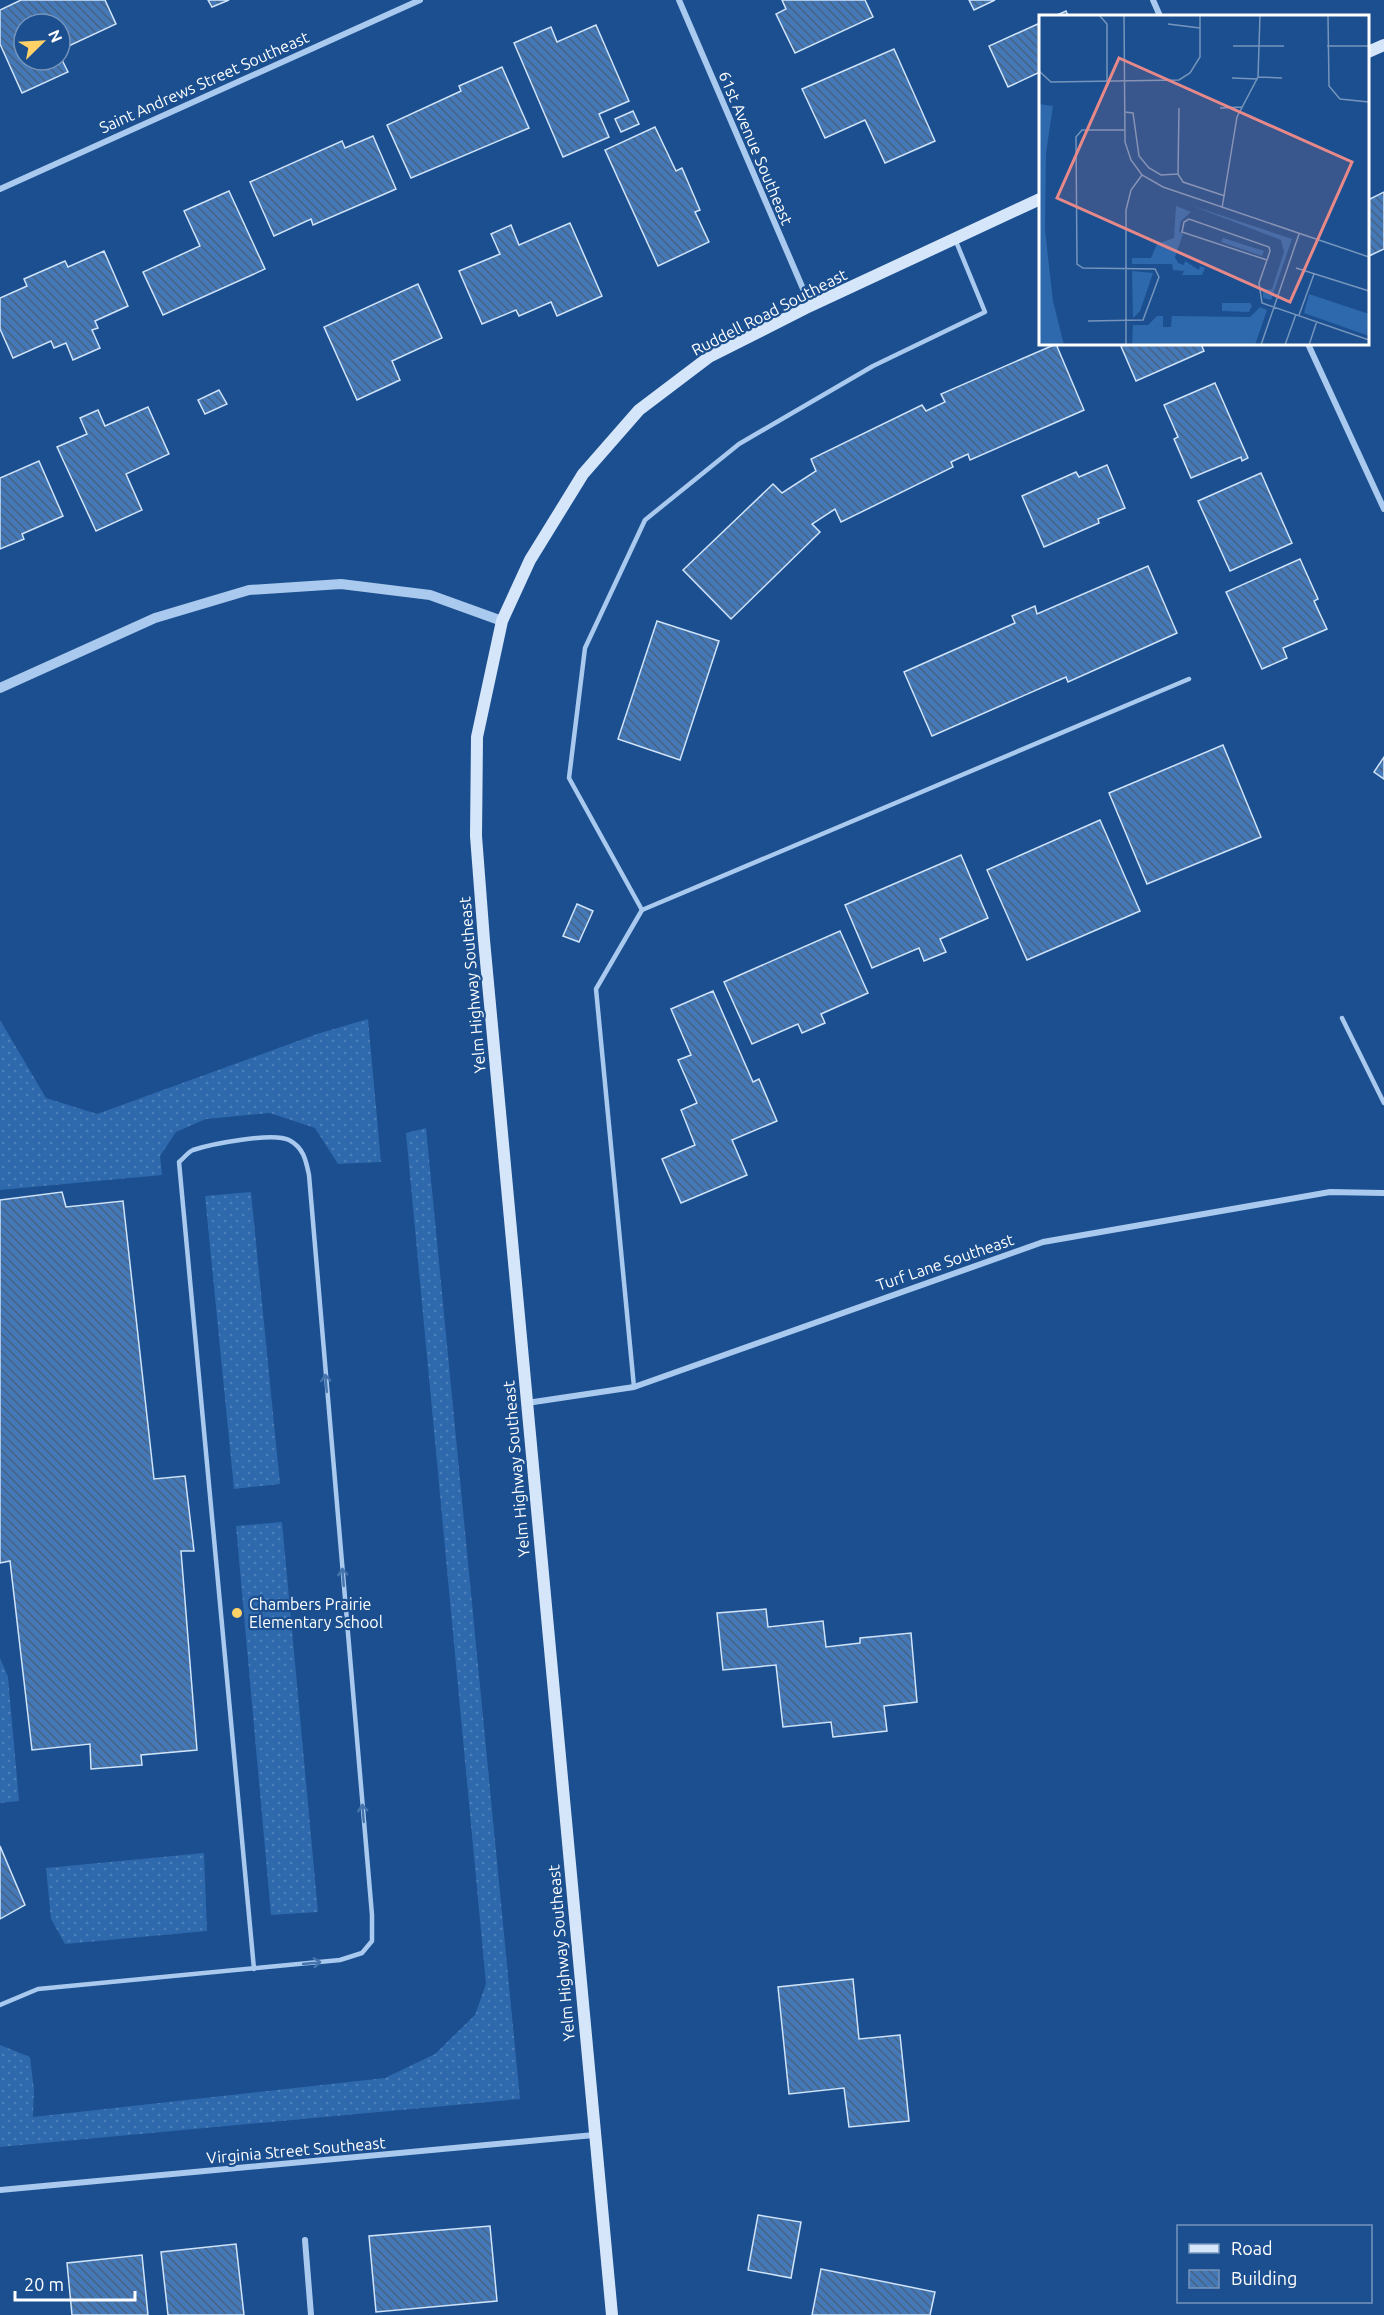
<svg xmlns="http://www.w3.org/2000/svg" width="1384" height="2315" font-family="Ubuntu,sans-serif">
<defs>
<pattern id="grass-dots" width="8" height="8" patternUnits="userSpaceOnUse" patternTransform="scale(1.5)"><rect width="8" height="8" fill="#2e69ad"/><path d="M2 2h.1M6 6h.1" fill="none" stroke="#4d80b9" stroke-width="1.8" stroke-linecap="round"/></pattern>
<pattern id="building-back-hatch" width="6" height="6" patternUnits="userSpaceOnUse" patternTransform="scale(1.5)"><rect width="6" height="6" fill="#4478b7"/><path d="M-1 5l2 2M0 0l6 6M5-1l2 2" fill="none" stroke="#486282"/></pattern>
</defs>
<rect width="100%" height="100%" fill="#1b4f8f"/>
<g fill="url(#grass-dots)">
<path d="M 368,1019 L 381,1162 L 338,1164 L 315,1128 L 270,1113 L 206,1119 L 176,1132 L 160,1156 L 162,1175 L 0,1190 L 0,1020 L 46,1098 L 97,1114 L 317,1034 Z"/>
<path d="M 426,1128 L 520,2099 L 0,2147 L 0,2045 L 30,2057 L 34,2090 L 33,2117 L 385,2078 L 435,2054 L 475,2015 L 486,1984 L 406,1133 Z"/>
<path d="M 251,1192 L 280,1484 L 234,1489 L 205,1196 Z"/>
<path d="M 282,1522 L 318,1912 L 271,1915 L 236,1526 Z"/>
<path d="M 0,1658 L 8,1677 L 19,1801 L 0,1803 Z"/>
<path d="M 204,1853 L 207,1931 L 65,1944 L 51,1919 L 46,1868 Z"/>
</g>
<g fill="url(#building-back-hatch)" stroke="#cfe3fa" stroke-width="1.5">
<path d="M 21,0 L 105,0 L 116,24 L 60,50 L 60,24 L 24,24 L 24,60 L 60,60 L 60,56 L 68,72 L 22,93 L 0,44 L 0,10 Z"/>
<path d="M 208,0 L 229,0 L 212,7 Z"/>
<path d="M 782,0 L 865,0 L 873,17 L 795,53 L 776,14 L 786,9 Z"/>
<path d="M 969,0 L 995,0 L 974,10 Z"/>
<path d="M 1066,11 L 1068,16 L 1055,16 Z"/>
<path d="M 1040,23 L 1040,72 L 1008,87 L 989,46 Z"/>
<path d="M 596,25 L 629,101 L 599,114 L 609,137 L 563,157 L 514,43 L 551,27 L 557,42 Z"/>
<path d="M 894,49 L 935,141 L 885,163 L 865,120 L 825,138 L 802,89 Z"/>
<path d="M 502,67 L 529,128 L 411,178 L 387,125 L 461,91 L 459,86 Z"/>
<path d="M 633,111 L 639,124 L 621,132 L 615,119 Z"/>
<path d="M 655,127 L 676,171 L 682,168 L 700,210 L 695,212 L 709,242 L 658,266 L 605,150 Z"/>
<path d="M 373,136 L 396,189 L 313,225 L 311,219 L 274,236 L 250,182 L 342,141 L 345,148 Z"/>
<path d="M 229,191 L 265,269 L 163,315 L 143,272 L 200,246 L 184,211 Z"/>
<path d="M 1384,192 L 1384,249 L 1369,256 L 1368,200 Z"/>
<path d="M 570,223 L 602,296 L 557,316 L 551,302 L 519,316 L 516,310 L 482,324 L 459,271 L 500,254 L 491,234 L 511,225 L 519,245 Z"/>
<path d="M 104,251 L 128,306 L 95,321 L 98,328 L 92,330 L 100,348 L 73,360 L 66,343 L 54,348 L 51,341 L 13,358 L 0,329 L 0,298 L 27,286 L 24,279 L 65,261 L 68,267 Z"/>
<path d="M 418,284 L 442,338 L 392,361 L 400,380 L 357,400 L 324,327 Z"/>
<path d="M 1056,344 L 1084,410 L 970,460 L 968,454 L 951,462 L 953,467 L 841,522 L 835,509 L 812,524 L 820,532 L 731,619 L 683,570 L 773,484 L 782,493 L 816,471 L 811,459 L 922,405 L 926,411 L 945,402 L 941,394 Z"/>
<path d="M 1120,344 L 1201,344 L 1204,351 L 1136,381 Z"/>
<path d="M 1215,383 L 1248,458 L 1242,461 L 1241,457 L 1191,478 L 1174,439 L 1178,437 L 1164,405 Z"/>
<path d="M 219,390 L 227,404 L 205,414 L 198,400 Z"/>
<path d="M 148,407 L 169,454 L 126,474 L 142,510 L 96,531 L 57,447 L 87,434 L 80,418 L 98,410 L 105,426 Z"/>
<path d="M 39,461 L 63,516 L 22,534 L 24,539 L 0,549 L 0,478 Z"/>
<path d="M 1107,465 L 1125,508 L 1098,519 L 1099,523 L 1044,547 L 1022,496 L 1076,472 L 1079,477 Z"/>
<path d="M 1261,473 L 1292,543 L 1230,571 L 1198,501 Z"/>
<path d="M 1300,559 L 1318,599 L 1314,601 L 1327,629 L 1283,648 L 1287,658 L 1262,669 L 1226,592 Z"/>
<path d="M 1148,566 L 1177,633 L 1068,682 L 1066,677 L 932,736 L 904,672 L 1015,623 L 1012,616 L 1035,606 L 1037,614 Z"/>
<path d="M 657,621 L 719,641 L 680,760 L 618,739 Z"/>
<path d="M 1223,745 L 1261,837 L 1147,884 L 1109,793 Z"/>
<path d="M 1384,757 L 1384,779 L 1374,772 Z"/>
<path d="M 1100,820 L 1140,911 L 1027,960 L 987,870 Z"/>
<path d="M 961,855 L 988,918 L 940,939 L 946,952 L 924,961 L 919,948 L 872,968 L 845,905 Z"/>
<path d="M 577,904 L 593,911 L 579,942 L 563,936 Z"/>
<path d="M 840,931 L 868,993 L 821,1014 L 825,1023 L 802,1033 L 798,1024 L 752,1044 L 724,982 Z"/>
<path d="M 713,991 L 753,1082 L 759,1079 L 777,1121 L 732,1140 L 747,1175 L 681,1203 L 662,1159 L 695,1145 L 681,1110 L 697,1103 L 678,1060 L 691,1055 L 671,1009 Z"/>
<path d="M 62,1192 L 66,1207 L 123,1201 L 154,1479 L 185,1476 L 194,1551 L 181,1551 L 197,1750 L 141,1755 L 142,1765 L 91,1769 L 90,1744 L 32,1750 L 10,1561 L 0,1563 L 0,1200 Z"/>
<path d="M 766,1609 L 768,1627 L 823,1621 L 826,1647 L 860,1643 L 860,1638 L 911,1633 L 917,1702 L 884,1706 L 887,1731 L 833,1737 L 831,1722 L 783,1727 L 776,1665 L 723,1670 L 717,1613 Z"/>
<path d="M 0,1846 L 25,1905 L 0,1919 Z"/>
<path d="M 853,1979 L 859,2039 L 900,2035 L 909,2121 L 849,2127 L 844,2088 L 789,2094 L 778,1987 Z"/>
<path d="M 758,2215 L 801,2222 L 791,2278 L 748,2270 Z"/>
<path d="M 490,2226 L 497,2301 L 376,2312 L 369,2236 Z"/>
<path d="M 236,2244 L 244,2315 L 168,2315 L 161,2252 Z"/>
<path d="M 142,2255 L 148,2315 L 72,2315 L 67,2263 Z"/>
<path d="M 821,2269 L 935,2292 L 930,2315 L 812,2315 Z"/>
</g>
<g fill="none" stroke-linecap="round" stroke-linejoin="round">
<g stroke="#a9c9ee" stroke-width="4.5">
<path d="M 642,910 L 1189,679"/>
<path d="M 1342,1018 L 1384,1103"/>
<path d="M 634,1387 L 596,989 L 642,910 L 569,778 L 585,648 L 645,520 L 739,444 L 873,366 L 985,312 L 955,239"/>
<path d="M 0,2005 L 38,1989 L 340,1960 L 362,1953 L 372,1941 L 372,1915 L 309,1175 C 306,1161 304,1148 289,1140 C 273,1132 211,1144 193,1150 C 188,1152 184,1158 179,1162 L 254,1969"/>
</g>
<g stroke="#a9c9ee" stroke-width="6">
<path d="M 679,0 L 810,305"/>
<path d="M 1153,0 L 1160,16"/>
<path d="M 0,189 L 420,0"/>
<path d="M 1308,344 L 1384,509"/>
<path d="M 527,1403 L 634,1387 L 1043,1242 L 1330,1192 L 1384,1193"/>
<path d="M 0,2190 L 594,2135"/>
<path d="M 305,2240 L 311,2315"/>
</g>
<path stroke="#a9c9ee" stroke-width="10" d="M 0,688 L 155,618 L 249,590 L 341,584 L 430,595 L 502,621"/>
<g stroke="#d6e6fa" stroke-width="12">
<path d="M 1368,52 L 1384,45"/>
<path d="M 612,2315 L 484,940 L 476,836 L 477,737 L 502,621 L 530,560 L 583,474 L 639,410 L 709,357 L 810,306 L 1040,199"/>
</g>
</g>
<defs><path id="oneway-shaft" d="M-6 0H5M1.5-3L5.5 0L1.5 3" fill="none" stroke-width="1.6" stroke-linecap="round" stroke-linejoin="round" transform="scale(1.5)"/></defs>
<g stroke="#4674ac">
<use href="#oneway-shaft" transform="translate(326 1383) rotate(-95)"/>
<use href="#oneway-shaft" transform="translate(343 1577) rotate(-95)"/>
<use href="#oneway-shaft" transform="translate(363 1813) rotate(-95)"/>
<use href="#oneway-shaft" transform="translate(312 1963) rotate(-6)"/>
</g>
<circle fill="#ffd166" stroke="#1b4f8f" stroke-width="2" cx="237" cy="1613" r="6"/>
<g text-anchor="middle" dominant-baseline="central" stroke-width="4.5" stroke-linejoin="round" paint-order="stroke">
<g font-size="16" fill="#fff" stroke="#1b4f8f">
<text transform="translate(204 82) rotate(-24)">Saint Andrews Street Southeast</text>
<text transform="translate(756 148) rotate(67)">61st Avenue Southeast</text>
<text transform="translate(769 312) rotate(-27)">Ruddell Road Southeast</text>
<text transform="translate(472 985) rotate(-95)">Yelm Highway Southeast</text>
<text transform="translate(945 1262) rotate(-19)">Turf Lane Southeast</text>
<text transform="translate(516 1469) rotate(-95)">Yelm Highway Southeast</text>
<text transform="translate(561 1953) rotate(-95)">Yelm Highway Southeast</text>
<text transform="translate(296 2150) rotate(-5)">Virginia Street Southeast</text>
</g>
<g font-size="16" fill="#fff" stroke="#1b4f8f" text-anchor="start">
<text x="249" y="1604">Chambers Prairie<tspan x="249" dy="18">Elementary School</tspan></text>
</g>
</g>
<g transform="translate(1039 15)">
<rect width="330" height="330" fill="#1b4f8f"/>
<path d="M 0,89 L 14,91 L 7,138 L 6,215 L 14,286 L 25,330 L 0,330 ZM 151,190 L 253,224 L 232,285 L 224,283 L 224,275 L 233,274 L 245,237 L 242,225 ZM 137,191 L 152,197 L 142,206 L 140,216 L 144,219 L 136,242 L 139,248 L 145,250 L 146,246 L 160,255 L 161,251 L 166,253 L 163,260 L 143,260 L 145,256 L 134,255 L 133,249 L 93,249 L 93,243 L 112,243 L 118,229 L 135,223 ZM 184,223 L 225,236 L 223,241 L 182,227 ZM 93,256 L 114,258 L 101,296 L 94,303 ZM 183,288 L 211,288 L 213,291 L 210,297 L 183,296 ZM 221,292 L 228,295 L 216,330 L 93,330 L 94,310 L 109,310 L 118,301 L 124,301 L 124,312 L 132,312 L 133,301 L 211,302 Z" fill="#2e69ad"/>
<path d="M 270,279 L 330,299 L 330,321 L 265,298 Z" fill="#2e69ad"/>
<path fill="none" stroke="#7695bc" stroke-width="1.5" d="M 60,0 L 68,9 L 68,67M 85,0 L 86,127 L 92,145 L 103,160 L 124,172 L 330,242M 289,1 L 290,71 L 301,84 L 330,87M 129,9 L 161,13M 194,31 L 245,31M 288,31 L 330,31M 0,56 L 12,67 L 140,65 L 151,58 L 161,42 L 161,0M 219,62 L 243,63M 193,63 L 218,64M 181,93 L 203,92M 85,97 L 94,98 L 100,141 L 110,153 L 122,160 L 139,159 L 144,167 L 186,181M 139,159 L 140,93M 183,193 L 198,102 L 219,62 L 221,0M 228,245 L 143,217 L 145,207 L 150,204 L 230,232 L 231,236 L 228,245 L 220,268 L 223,288 L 330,325M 257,253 L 330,276M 260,300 L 275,259M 49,306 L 104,305 L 120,262 L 116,254 L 44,253 L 38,249 L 37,122 L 43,115 L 85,115M 87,330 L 87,195 L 92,175 L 103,160M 222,330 L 260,219M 246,330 L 257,299M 270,330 L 278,306"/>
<path fill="#e88989" fill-opacity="0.15" stroke="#e88989" stroke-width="3" d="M 80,43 L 313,147 L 251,287 L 18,183 Z"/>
<rect width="330" height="330" fill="none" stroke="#fff" stroke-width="3"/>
</g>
<rect x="1177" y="2225" width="195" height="78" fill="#1b4f8f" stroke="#7695bc" stroke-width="1.5"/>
<rect x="1189" y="2244" width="30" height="9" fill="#d6e6fa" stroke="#7695bc" stroke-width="1.5"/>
<text x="1231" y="2255" font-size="18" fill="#ffffff">Road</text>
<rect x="1189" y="2270" width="30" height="18" fill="url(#building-back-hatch)" stroke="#7695bc" stroke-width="1.5"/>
<text x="1231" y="2285" font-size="18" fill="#ffffff">Building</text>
<g transform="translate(42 42) rotate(66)"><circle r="28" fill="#1b4f8f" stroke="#7695bc" stroke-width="1.5"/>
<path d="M0-4.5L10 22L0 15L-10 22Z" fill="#ffd166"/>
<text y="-9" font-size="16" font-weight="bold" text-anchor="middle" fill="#ffffff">N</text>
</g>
<path d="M15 2291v9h120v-9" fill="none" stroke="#ffffff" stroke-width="3"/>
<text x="24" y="2291" font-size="18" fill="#ffffff" stroke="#1b4f8f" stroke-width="4.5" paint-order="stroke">20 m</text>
</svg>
